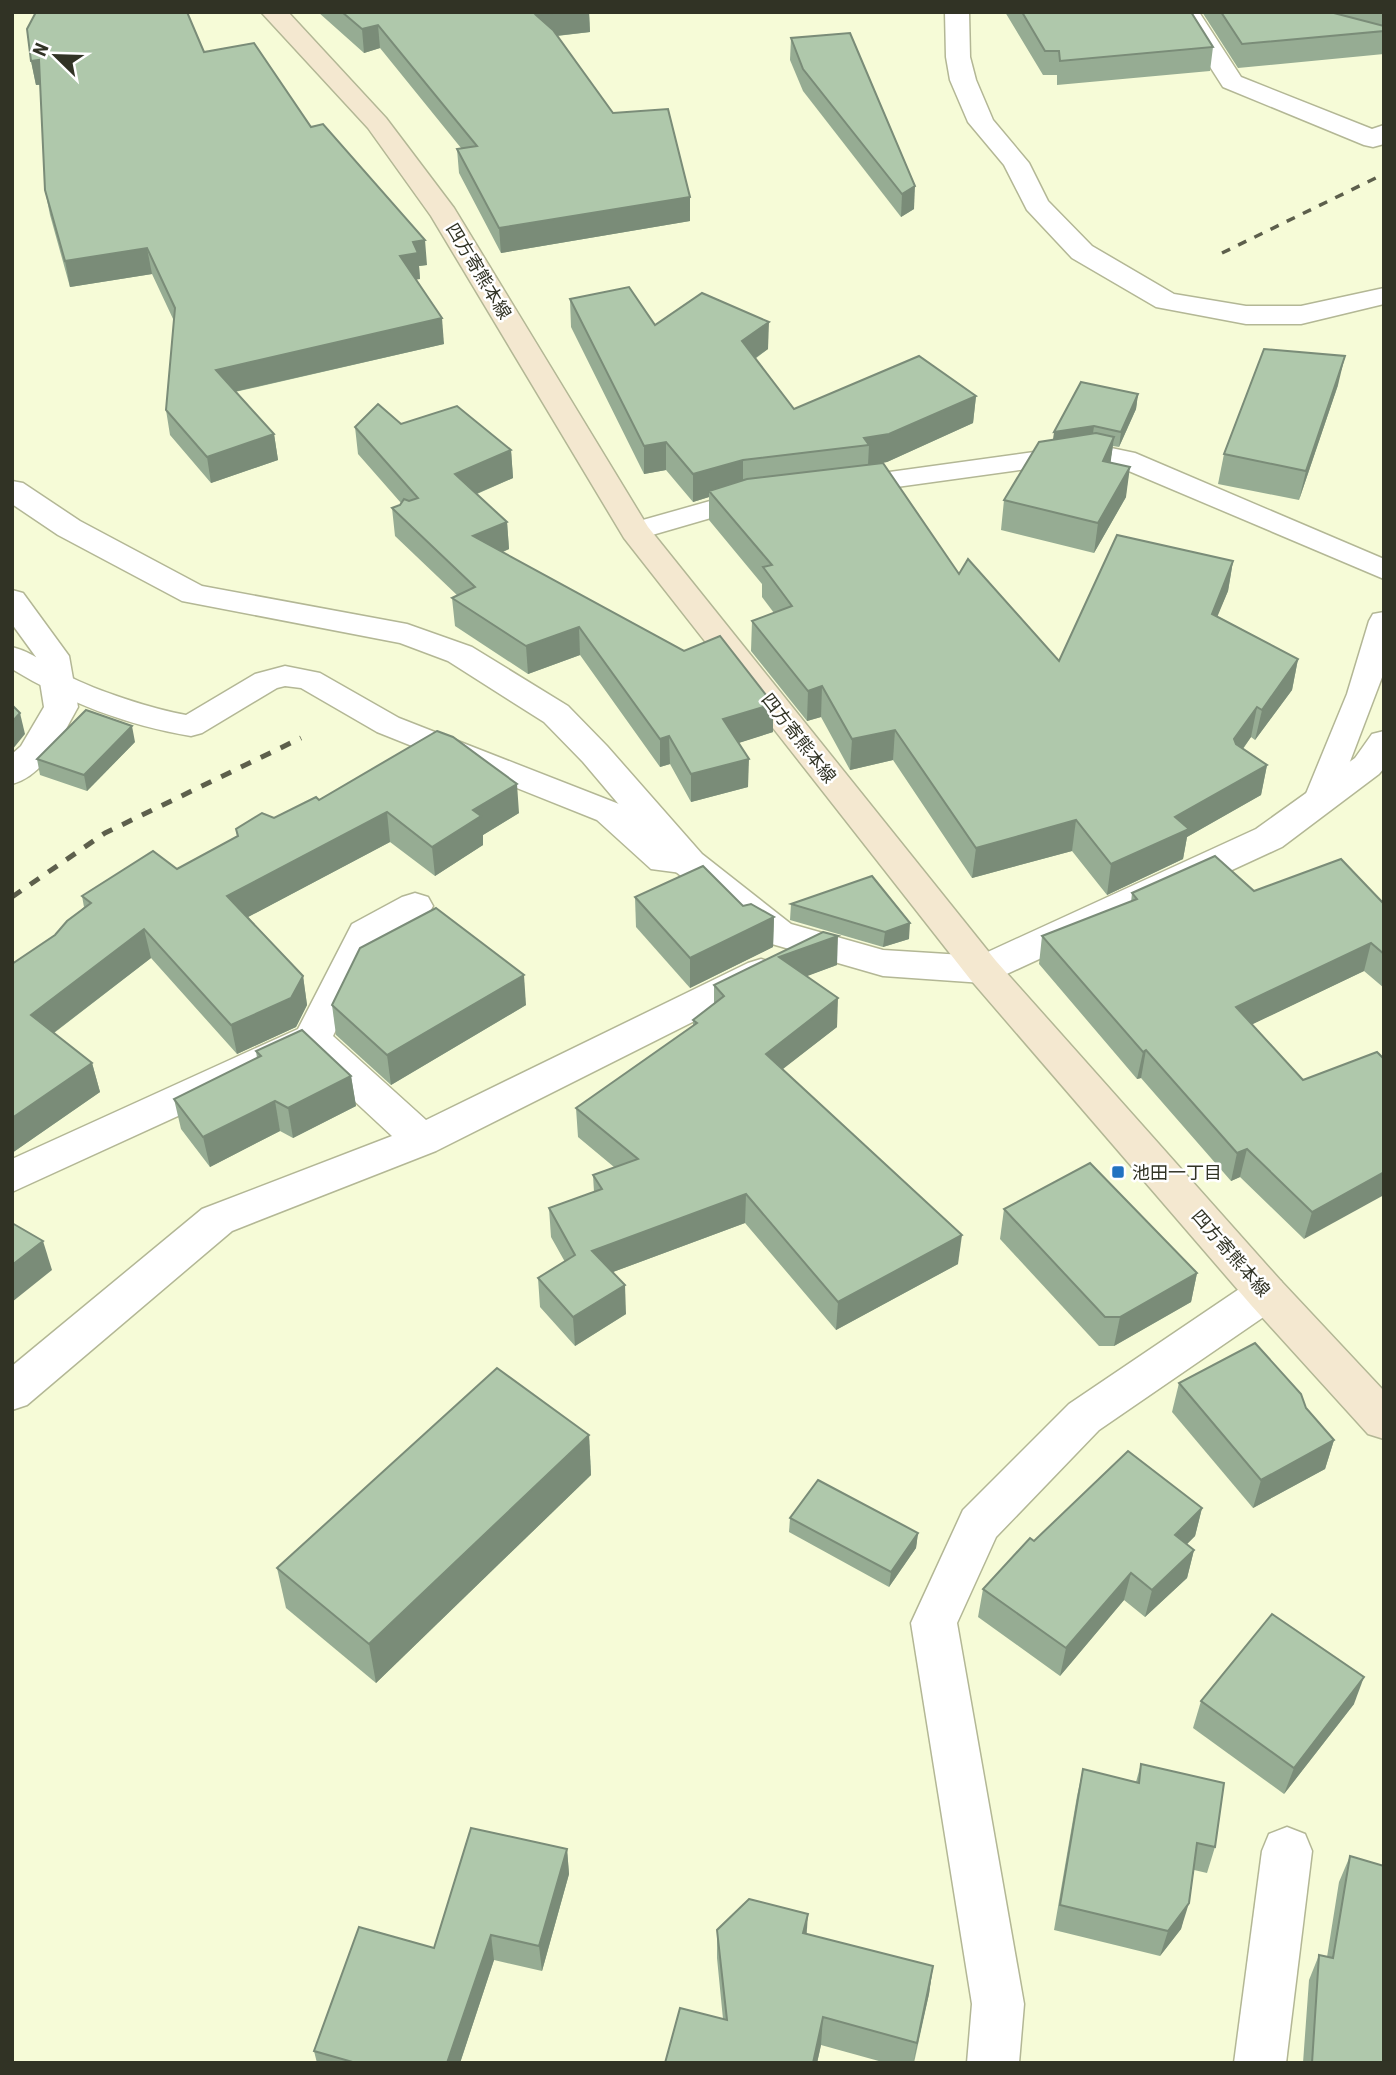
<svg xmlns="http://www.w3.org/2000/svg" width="1396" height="2075" font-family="'Roboto Condensed','Noto Sans JP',sans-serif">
<rect width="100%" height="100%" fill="#f6fbd7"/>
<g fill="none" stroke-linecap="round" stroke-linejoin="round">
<g stroke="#b3b795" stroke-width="3">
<g id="lane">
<path d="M 1092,444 L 1135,453 L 1384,559 L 1384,579 L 1117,466 L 1092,460 L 846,494 L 836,492 L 832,486 L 836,480 L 846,478 Z"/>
<path d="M 756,488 L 766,490 L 770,496 L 766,502 L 635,540 L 625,537 L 621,531 L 625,525 Z"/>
<path d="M 1384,612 L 1384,672 L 1335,801 L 1330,809 L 1319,812 L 1308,809 L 1303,801 L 1347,694 L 1369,621 L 1373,614 Z"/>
<path d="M 12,647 C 32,652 48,665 66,675 C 97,691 152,709 186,715 L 255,674 L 285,666 L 320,673 L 399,718 L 619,804 L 672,850 L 701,855 L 705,863 L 701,871 L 689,874 L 651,869 L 597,820 L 377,732 L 301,688 L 285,686 L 277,688 L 202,733 L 191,736 C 129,726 66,702 12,669 Z"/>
</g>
</g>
<g stroke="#b3b795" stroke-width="3">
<g id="street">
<path d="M 945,12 L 969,12 L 970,57 L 976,80 L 993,120 L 1029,163 L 1048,201 L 1092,246 L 1174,294 L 1246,306 L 1301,306 L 1384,288 L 1384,304 L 1301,324 L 1246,324 L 1156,307 L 1072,258 L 1027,210 L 1004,165 L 968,122 L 950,80 L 946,57 Z"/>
<path d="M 1175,12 L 1199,12 L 1241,77 L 1372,129 L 1384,125 L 1384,144 L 1373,147 L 1364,145 L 1223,87 Z"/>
<path d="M 12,481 L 23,483 L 80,521 L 202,586 L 407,624 L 472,647 L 568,706 L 607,746 L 702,854 L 791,924 L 883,950 L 979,956 L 1256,829 L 1355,758 L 1372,734 L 1384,731 L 1384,768 L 1379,774 L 1282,847 L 996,979 L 983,983 L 883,976 L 765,942 L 676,872 L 583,762 L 544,722 L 448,661 L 400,643 L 182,601 L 58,535 L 12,504 Z"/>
<path d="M 12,590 L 23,593 L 69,656 L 78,707 C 62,735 46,775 12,784 L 12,754 L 21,746 L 44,707 L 36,657 L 12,624 Z"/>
<path d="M 415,893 L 428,897 L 433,906 L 428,915 L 379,942 L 333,1036 L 426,1120 L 748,963 L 761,959 L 774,963 L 780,972 L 774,981 L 436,1151 L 232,1231 L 27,1405 L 12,1410 L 12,1366 L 202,1209 L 392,1136 L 307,1057 L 12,1192 L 12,1159 L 298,1029 L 352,924 L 402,897 Z"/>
<path d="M 1266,1276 L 1281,1281 L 1287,1293 L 1281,1305 L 1099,1430 L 996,1537 L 957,1623 L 1024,2004 L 1019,2063 L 967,2063 L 972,2004 L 911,1623 L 963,1510 L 1069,1404 L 1251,1281 Z"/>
<path d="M 1287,1827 L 1305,1834 L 1312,1851 L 1286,2063 L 1234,2063 L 1262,1851 L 1269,1834 Z"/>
</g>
</g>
<g stroke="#b3b795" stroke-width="3">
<path id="secondary" d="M 261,12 L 288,12 L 386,118 L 454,208 L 648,527 L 996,961 L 1281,1281 L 1384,1391 L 1384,1439 L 1368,1434 L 1251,1305 L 970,979 L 624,538 L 431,216 L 368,128 Z"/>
</g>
<use href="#lane" fill="#fff" fill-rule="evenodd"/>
<use href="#street" fill="#fff" fill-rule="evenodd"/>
<use href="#secondary" fill="#f4e8d0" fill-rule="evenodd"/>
<path stroke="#5d5f4c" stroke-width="3.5" stroke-dasharray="9 9" stroke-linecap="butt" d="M 1222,253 L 1384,174"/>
<path stroke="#5d5f4c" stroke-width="5" stroke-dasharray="11 11" stroke-linecap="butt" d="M 12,897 L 105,833 L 301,738"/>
</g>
<g fill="#96ac93">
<path d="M 318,12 L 589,12 L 590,32 L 557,36 L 613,113 L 690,197 L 690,221 L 501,253 L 459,173 L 457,149 L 461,148 L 380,48 L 364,53 Z"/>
<path d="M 1005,12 L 1191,12 L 1213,47 L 1210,71 L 1057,85 L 1057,75 L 1043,75 Z"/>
<path d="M 1202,12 L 1384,12 L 1384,54 L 1238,68 Z"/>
<path d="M 791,38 L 914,209 L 901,217 L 803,91 L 790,60 Z"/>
<path d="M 204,52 L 311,127 L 427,265 L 419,266 L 420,279 L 416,279 L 444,344 L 235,392 L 274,434 L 278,460 L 211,483 L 170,435 L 166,410 L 174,321 L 152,274 L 70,287 L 50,215 L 45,190 L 40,85 L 36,85 L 31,61 Z"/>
<path d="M 570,299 L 655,325 L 768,349 L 755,359 L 794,409 L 976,396 L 973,423 L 887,462 L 870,465 L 959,574 L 1059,661 L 1233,561 L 1228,591 L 1217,616 L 1298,659 L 1292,690 L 1255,740 L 1251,737 L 1243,749 L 1267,765 L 1261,795 L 1187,837 L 1183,859 L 1107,895 L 1072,851 L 972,878 L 893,760 L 850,770 L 821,717 L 807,721 L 751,651 L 752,621 L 774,613 L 762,597 L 762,584 L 709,520 L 709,497 L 693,502 L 666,470 L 644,474 L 571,327 Z"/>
<path d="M 1338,385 L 1299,500 L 1218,484 L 1224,454 Z"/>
<path d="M 1138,394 L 1136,409 L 1119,447 L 1113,446 L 1110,462 L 1126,497 L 1094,553 L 1001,530 L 1004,500 L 1053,439 Z"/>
<path d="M 401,424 L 511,450 L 513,478 L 477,494 L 507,522 L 509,549 L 503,552 L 773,732 L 738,743 L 748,787 L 691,802 L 670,764 L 660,767 L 580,655 L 528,674 L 455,626 L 452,598 L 458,596 L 395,536 L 392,508 L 400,505 L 401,503 L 358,454 L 355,427 Z"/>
<path d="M 135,742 L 87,791 L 40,775 L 37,759 Z"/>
<path d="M 319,800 L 519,813 L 483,835 L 483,845 L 435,876 L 390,842 L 248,917 L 303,976 L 307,1005 L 296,1027 L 237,1054 L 151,958 L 54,1033 L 92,1063 L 100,1092 L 12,1153 L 12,964 L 55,935 L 84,907 L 82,896 L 177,869 L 237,836 L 236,829 L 274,818 Z"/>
<path d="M 1254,891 L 1384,904 L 1384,988 L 1364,971 L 1252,1024 L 1303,1080 L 1377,1052 L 1304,1239 L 1240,1177 L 1231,1181 L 1141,1078 L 1137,1079 L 1039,964 L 1042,936 L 1131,902 L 1132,893 Z"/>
<path d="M 635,897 L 743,906 L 774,917 L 773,947 L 690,988 L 636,927 Z"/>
<path d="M 791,904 L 909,939 L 883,947 L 790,920 Z"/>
<path d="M 837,965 L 806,976 L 837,1027 L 782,1069 L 958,1264 L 836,1330 L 745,1223 L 613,1272 L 626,1314 L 575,1346 L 540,1307 L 538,1278 L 565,1262 L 551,1237 L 549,1208 L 594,1192 L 593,1175 L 614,1167 L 578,1137 L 576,1108 L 693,1027 L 693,1020 L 714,1004 L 714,985 Z"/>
<path d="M 332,1005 L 526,1005 L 391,1085 L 336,1035 Z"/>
<path d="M 256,1051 L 351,1076 L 356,1106 L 293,1138 L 280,1131 L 210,1167 L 181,1129 L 174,1099 L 257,1058 Z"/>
<path d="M 1004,1209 L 1197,1273 L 1191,1302 L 1114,1346 L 1099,1346 L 1000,1239 Z"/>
<path d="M 1179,1383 L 1334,1440 L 1325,1469 L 1253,1508 L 1172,1412 Z"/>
<path d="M 589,1435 L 591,1475 L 376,1683 L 286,1608 L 277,1568 Z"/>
<path d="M 1202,1508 L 1195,1536 L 1187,1544 L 1194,1550 L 1187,1578 L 1145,1617 L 1124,1600 L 1060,1676 L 978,1617 L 983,1589 L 1034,1541 Z"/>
<path d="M 790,1518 L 918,1533 L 916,1548 L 889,1587 L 789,1532 Z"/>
<path d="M 1201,1701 L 1354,1704 L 1284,1794 L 1193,1728 Z"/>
<path d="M 1141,1764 L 1215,1847 L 1207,1873 L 1194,1870 L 1181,1929 L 1160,1956 L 1054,1930 L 1077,1796 L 1083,1769 L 1136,1782 Z"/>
<path d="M 567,1849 L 569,1874 L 542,1971 L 494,1960 L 460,2063 L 317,2063 L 314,2051 L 434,1948 Z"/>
<path d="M 1350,1856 L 1384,2063 L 1303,2063 L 1309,1980 L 1319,1955 L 1327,1957 L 1339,1882 Z"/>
<path d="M 717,1930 L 807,1934 L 933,1966 L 929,1994 L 914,2063 L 886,2063 L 821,2045 L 817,2063 L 665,2063 L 723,2019 L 717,1958 Z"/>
</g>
<g fill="#7a8c78">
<path d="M 562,12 L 589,12 L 590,32 L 537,38 L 536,15 Z"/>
<path d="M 378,25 L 380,48 L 364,53 L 362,29 Z"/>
<path d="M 39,60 L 44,84 L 36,85 L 31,61 Z"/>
<path d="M 915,186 L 914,209 L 901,217 L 902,194 Z"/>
<path d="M 690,197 L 690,221 L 501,253 L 499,228 Z"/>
<path d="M 425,240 L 427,265 L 419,266 L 420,279 L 402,282 L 400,256 L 413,242 Z"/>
<path d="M 147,248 L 152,274 L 70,287 L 65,261 Z"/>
<path d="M 442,318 L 444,344 L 220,395 L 216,370 Z"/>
<path d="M 769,322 L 768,349 L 741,368 L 742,341 Z"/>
<path d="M 1345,356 L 1338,385 L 1299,500 L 1306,471 Z"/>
<path d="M 1138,394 L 1136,409 L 1119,447 L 1121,432 Z"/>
<path d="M 976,396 L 973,423 L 887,462 L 868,465 L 869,445 L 864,438 Z"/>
<path d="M 1094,426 L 1092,441 L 1052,447 L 1054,432 Z"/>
<path d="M 274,434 L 278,460 L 211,483 L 207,457 Z"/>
<path d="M 1114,437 L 1110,467 L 1103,461 Z"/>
<path d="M 666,442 L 666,470 L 644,474 L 644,446 Z"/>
<path d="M 511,450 L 513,478 L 457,502 L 455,474 Z"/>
<path d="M 743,460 L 743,487 L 709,491 L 709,497 L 693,502 L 693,474 Z"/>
<path d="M 1130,467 L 1126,497 L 1094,553 L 1098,523 Z"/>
<path d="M 507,522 L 509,549 L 475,563 L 473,536 Z"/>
<path d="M 1233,561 L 1228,591 L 1206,644 L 1212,614 Z"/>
<path d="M 579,627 L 580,655 L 528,674 L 526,646 Z"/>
<path d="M 1298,659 L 1292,690 L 1255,740 L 1262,710 Z"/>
<path d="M 822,686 L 821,717 L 807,721 L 808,691 Z"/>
<path d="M 773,704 L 773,732 L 723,748 L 723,719 Z"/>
<path d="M 1257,707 L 1251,737 L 1228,769 L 1234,739 Z"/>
<path d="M 20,713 L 25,734 L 12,750 L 12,722 Z"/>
<path d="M 132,726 L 135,742 L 87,791 L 84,775 Z"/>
<path d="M 895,730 L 893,760 L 850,770 L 852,739 Z"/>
<path d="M 669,736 L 670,764 L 660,767 L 660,739 Z"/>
<path d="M 749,759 L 748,787 L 691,802 L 691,774 Z"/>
<path d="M 1267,765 L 1261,795 L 1187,837 L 1183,859 L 1107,895 L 1111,864 L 1175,817 Z"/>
<path d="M 517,784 L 519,813 L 483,835 L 483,845 L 435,876 L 432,847 L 473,810 Z"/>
<path d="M 387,812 L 390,842 L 233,925 L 227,896 Z"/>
<path d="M 1076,820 L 1072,851 L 972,878 L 976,848 Z"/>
<path d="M 774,917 L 773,947 L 690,988 L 690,958 Z"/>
<path d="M 910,923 L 909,939 L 883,947 L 885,932 Z"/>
<path d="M 144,929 L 151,958 L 39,1044 L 31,1015 Z"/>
<path d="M 838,936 L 837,965 L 778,987 L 779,957 Z"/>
<path d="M 1371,943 L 1364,971 L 1230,1035 L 1236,1007 Z"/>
<path d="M 524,975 L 526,1005 L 391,1085 L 387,1055 Z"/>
<path d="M 303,976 L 307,1005 L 296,1027 L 237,1054 L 231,1025 Z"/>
<path d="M 838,998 L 837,1027 L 765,1083 L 766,1054 Z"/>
<path d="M 1146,1050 L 1141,1078 L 1137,1079 L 1143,1052 Z"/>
<path d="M 92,1063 L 100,1092 L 12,1153 L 12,1118 Z"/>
<path d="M 351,1076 L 356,1106 L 293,1138 L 288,1108 Z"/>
<path d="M 275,1101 L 280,1131 L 210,1167 L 203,1137 Z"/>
<path d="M 1247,1149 L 1240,1177 L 1231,1181 L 1237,1153 Z"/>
<path d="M 1384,1172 L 1384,1195 L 1304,1239 L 1312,1212 Z"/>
<path d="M 746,1194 L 745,1223 L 594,1279 L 592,1251 Z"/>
<path d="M 962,1235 L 958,1264 L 836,1330 L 838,1302 Z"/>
<path d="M 43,1241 L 52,1270 L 12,1302 L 12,1265 Z"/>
<path d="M 1197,1273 L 1191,1302 L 1114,1346 L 1120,1317 Z"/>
<path d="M 625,1285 L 626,1314 L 575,1346 L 573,1317 Z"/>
<path d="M 589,1435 L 591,1475 L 376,1683 L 369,1644 Z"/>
<path d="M 1334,1440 L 1325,1469 L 1253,1508 L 1261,1480 Z"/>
<path d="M 1202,1508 L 1195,1536 L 1168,1563 L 1175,1535 Z"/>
<path d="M 918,1533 L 916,1548 L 889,1587 L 891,1572 Z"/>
<path d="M 1194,1550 L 1187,1578 L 1145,1617 L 1152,1590 Z"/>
<path d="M 1131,1573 L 1124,1600 L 1060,1676 L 1066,1648 Z"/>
<path d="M 1364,1677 L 1354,1704 L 1284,1794 L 1294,1768 Z"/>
<path d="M 567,1849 L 569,1874 L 542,1971 L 539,1946 Z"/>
<path d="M 1189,1903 L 1181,1929 L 1160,1956 L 1168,1931 Z"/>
<path d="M 808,1914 L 806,1943 L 803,1933 Z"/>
<path d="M 491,1935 L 494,1960 L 460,2063 L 447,2063 Z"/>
<path d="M 933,1966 L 929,1994 L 913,2063 L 917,2043 Z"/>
<path d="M 823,2017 L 821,2045 L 817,2063 L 813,2063 Z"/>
</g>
<g fill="#afc8ab" stroke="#7a8c78" stroke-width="2">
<path d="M 36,12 L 187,12 L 204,52 L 254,43 L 311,127 L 323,124 L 425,240 L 413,242 L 418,253 L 400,256 L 442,318 L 216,370 L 274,434 L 207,457 L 166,410 L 175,308 L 147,248 L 65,261 L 45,190 L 39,60 L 31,61 L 27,29 Z"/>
<path d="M 342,12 L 562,12 L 536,15 L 553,30 L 613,113 L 668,109 L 690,197 L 499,228 L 457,149 L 477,146 L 378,25 L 362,29 Z"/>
<path d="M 1022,12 L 1191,12 L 1213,47 L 1060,61 L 1059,51 L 1045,51 Z"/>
<path d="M 1221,12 L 1330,12 L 1384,26 L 1384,31 L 1242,44 Z"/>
<path d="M 850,33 L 915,186 L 902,194 L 803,69 L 791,38 Z"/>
<path d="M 629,287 L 655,325 L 702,293 L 769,322 L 742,341 L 794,409 L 919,356 L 976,396 L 889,434 L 864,438 L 869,445 L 743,460 L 693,474 L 666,442 L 644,446 L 570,299 Z"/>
<path d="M 1264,349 L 1345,356 L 1306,471 L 1224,454 Z"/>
<path d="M 1081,382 L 1138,394 L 1121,432 L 1094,426 L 1054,432 Z"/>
<path d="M 378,404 L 401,424 L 457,406 L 511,450 L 455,474 L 507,522 L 473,536 L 684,651 L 720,636 L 773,704 L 723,719 L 749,759 L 691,774 L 669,736 L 660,739 L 579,627 L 526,646 L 452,598 L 475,587 L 392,508 L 400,505 L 404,499 L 409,501 L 418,498 L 355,427 Z"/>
<path d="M 1096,433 L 1114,437 L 1103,461 L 1130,467 L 1098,523 L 1004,500 L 1039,442 Z"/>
<path d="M 883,463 L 959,574 L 968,559 L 1059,661 L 1117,535 L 1233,561 L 1212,614 L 1298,659 L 1262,710 L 1257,707 L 1234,739 L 1236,744 L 1267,765 L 1175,817 L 1189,829 L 1111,864 L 1076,820 L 976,848 L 895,730 L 852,739 L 822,686 L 808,691 L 752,621 L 792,606 L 763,567 L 772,565 L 709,491 L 747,479 Z"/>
<path d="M 12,705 L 20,713 L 12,722 Z"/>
<path d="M 86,710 L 132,726 L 84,775 L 37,759 Z"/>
<path d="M 437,731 L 453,737 L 517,784 L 473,810 L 481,816 L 432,847 L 387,812 L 227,896 L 303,976 L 291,998 L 231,1025 L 144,929 L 31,1015 L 92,1063 L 12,1118 L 12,964 L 55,935 L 67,921 L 91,903 L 82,896 L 153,851 L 177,869 L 238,836 L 236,829 L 262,813 L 274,818 L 316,797 L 319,800 Z"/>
<path d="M 1215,856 L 1254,891 L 1341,859 L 1384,904 L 1384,954 L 1371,943 L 1236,1007 L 1303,1080 L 1377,1052 L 1384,1059 L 1384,1172 L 1312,1212 L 1247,1149 L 1237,1153 L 1146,1050 L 1143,1052 L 1042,936 L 1137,899 L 1132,893 Z"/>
<path d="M 703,866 L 743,906 L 751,904 L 774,917 L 690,958 L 635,897 Z"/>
<path d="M 872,876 L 910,923 L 885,932 L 791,904 Z"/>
<path d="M 436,908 L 524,975 L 387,1055 L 332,1005 L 360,948 Z"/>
<path d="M 823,932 L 838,936 L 779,957 L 838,998 L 766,1054 L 962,1235 L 838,1302 L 746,1194 L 592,1251 L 625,1285 L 573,1317 L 538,1278 L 575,1255 L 549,1208 L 602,1189 L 593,1175 L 638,1159 L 576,1108 L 697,1023 L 693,1020 L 724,996 L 714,985 Z"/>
<path d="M 302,1030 L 351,1076 L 288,1108 L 275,1101 L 203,1137 L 174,1099 L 261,1056 L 256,1051 Z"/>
<path d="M 1090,1163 L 1197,1273 L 1120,1317 L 1105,1317 L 1004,1209 Z"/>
<path d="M 12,1223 L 43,1241 L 12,1265 Z"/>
<path d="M 1255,1343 L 1301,1394 L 1306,1408 L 1334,1440 L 1261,1480 L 1179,1383 Z"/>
<path d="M 497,1368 L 589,1435 L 369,1644 L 277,1568 Z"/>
<path d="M 1128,1451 L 1202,1508 L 1175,1535 L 1194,1550 L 1152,1590 L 1131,1573 L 1066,1648 L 983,1589 L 1030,1538 L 1034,1541 Z"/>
<path d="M 818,1480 L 918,1533 L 891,1572 L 790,1518 Z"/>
<path d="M 1272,1614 L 1364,1677 L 1294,1768 L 1201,1701 Z"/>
<path d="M 1141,1764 L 1224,1783 L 1215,1847 L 1197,1843 L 1189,1903 L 1168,1931 L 1060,1905 L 1083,1769 L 1139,1783 Z"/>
<path d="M 471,1828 L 567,1849 L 539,1946 L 491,1935 L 447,2063 L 356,2063 L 314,2051 L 359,1927 L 434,1948 Z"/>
<path d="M 1350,1856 L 1384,1866 L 1384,2063 L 1312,2063 L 1319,1955 L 1333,1958 Z"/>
<path d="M 749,1899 L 808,1914 L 803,1933 L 933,1966 L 917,2043 L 823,2017 L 813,2063 L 665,2063 L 680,2008 L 727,2020 L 717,1930 Z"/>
</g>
<rect fill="#2272c1" stroke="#fff" stroke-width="2.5" x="1111" y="1165" width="14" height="14" rx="3.5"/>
<g text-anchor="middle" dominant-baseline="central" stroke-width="5" stroke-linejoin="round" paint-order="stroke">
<g font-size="18" fill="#313325" stroke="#fff">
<text transform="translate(479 271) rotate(59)">四方寄熊本線</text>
<text transform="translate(799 738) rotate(52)">四方寄熊本線</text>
<text transform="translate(1231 1253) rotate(49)">四方寄熊本線</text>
</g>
<g font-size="18" fill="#313325" stroke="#fff" text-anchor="start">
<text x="1132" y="1172">池田一丁目</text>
</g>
</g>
<rect width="1396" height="2075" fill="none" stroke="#313325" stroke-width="28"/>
<g transform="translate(56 56) rotate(293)" stroke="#ffffff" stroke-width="5" paint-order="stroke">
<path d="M0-5L12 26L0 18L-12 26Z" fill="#313325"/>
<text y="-10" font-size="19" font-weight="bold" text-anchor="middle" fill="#313325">N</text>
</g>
</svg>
